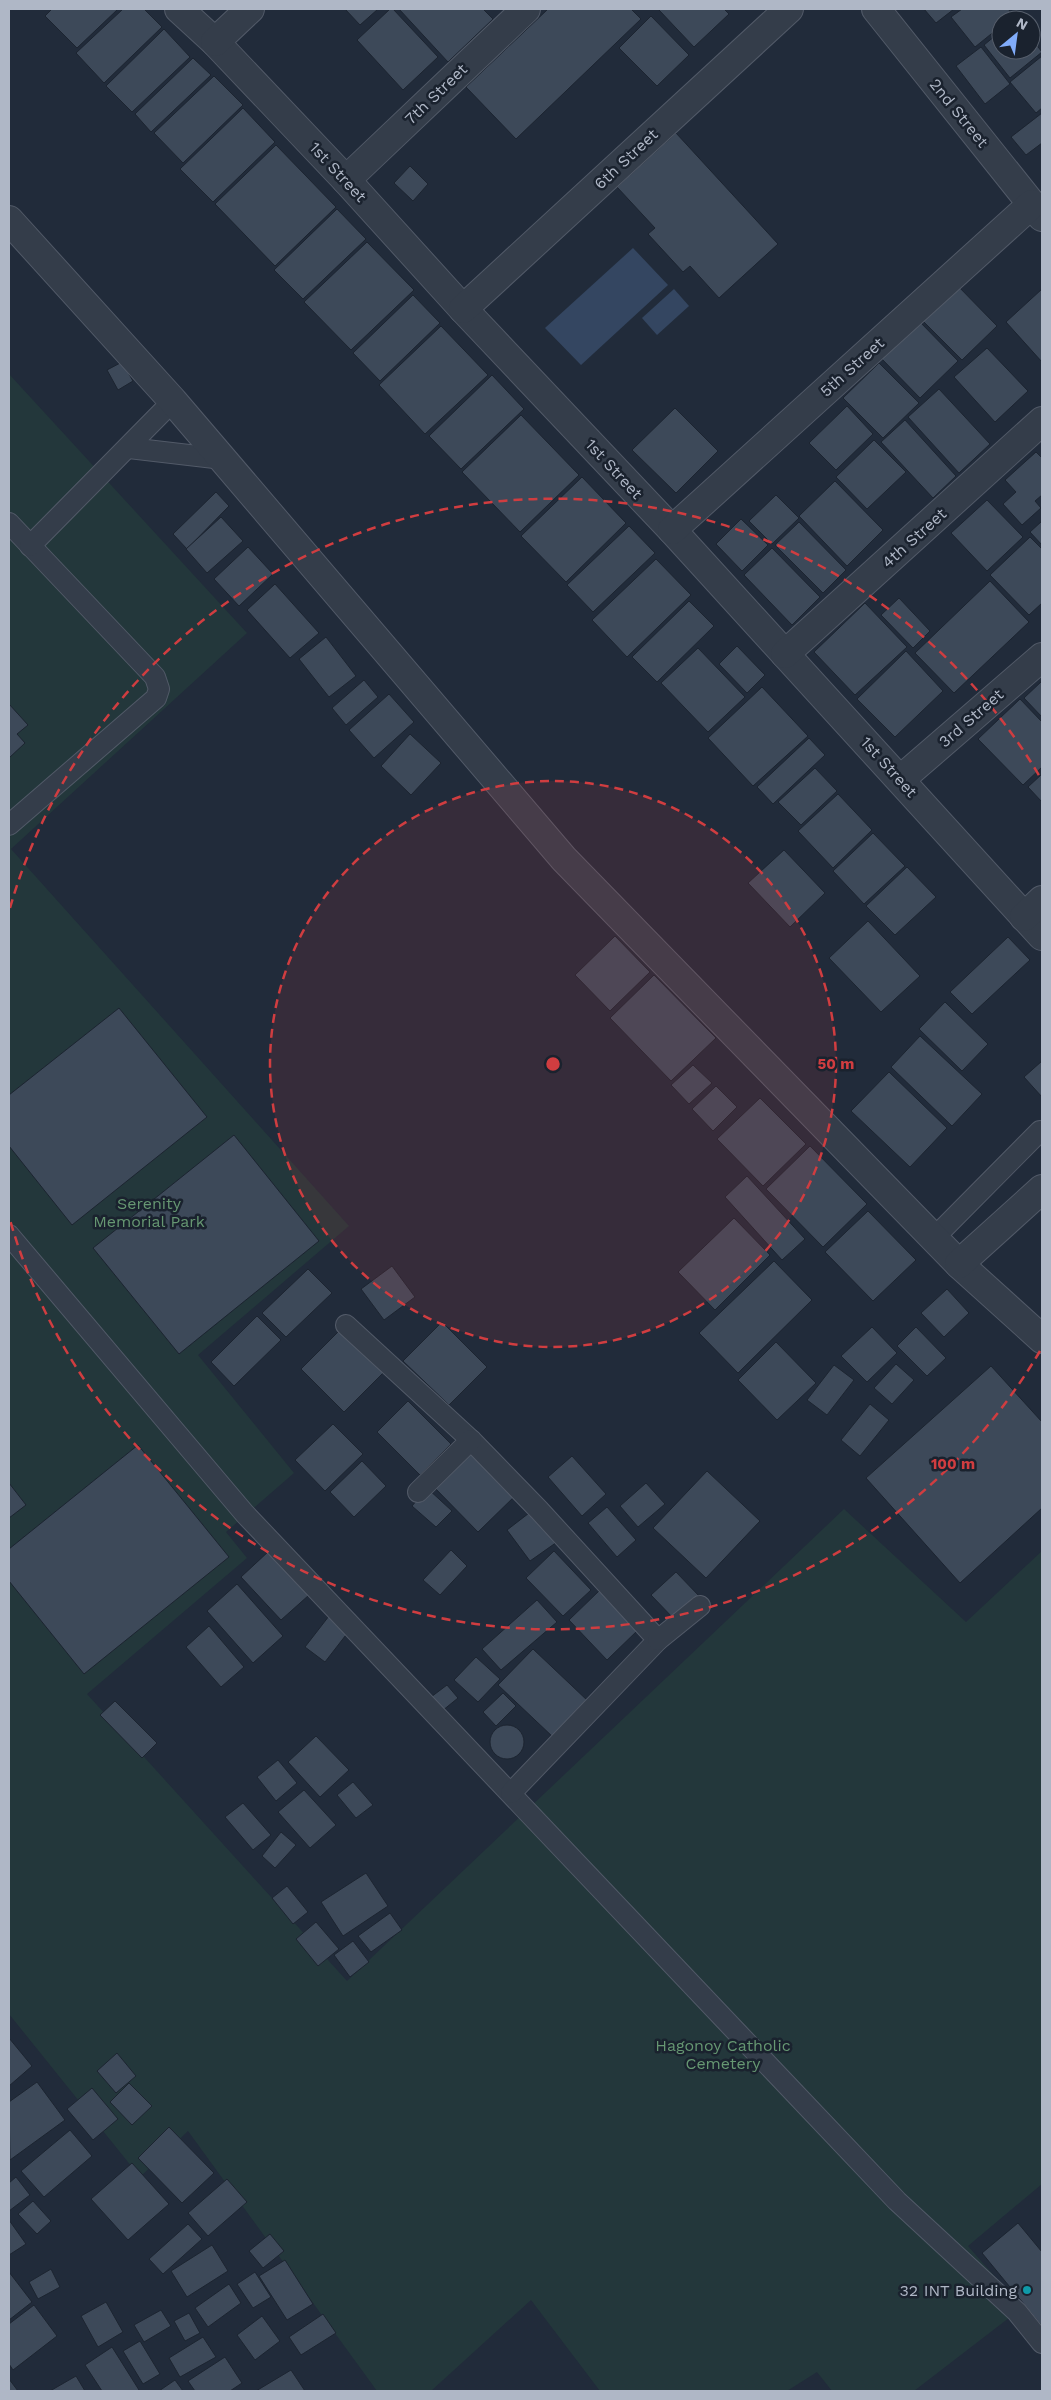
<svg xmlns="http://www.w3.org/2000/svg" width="1051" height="2400" font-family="'Work Sans',sans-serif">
<rect width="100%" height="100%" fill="#212b3a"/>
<path fill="#23373b" d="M 9,374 L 247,633 L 11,849 L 349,1226 L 198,1355 L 294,1473 L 226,1532 L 247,1558 L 87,1694 L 347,1981 L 844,1509 L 966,1622 L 1042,1551 L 1042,2184 L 968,2246 L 1022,2308 L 914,2391 L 832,2391 L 817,2372 L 787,2391 L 600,2391 L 531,2300 L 431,2391 L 377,2391 L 188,2131 L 140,2177 L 9,2014 Z"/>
<g fill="#344661">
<path d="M 633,248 L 668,285 L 581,365 L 545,328 Z"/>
<path d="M 674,289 L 689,306 L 657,335 L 642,318 Z"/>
</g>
<g fill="#3d4959" stroke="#1c2430">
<path d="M 52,9 L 118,9 L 77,48 L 45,16 Z"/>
<path d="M 123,9 L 144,9 L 162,27 L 104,83 L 76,53 Z"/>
<path d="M 345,9 L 378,9 L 360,25 Z"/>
<path d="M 390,9 L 393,9 L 438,57 L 403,90 L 357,40 Z"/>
<path d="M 399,9 L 483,9 L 493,19 L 448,62 Z"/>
<path d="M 548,9 L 631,9 L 641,19 L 516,139 L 466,87 Z"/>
<path d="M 661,9 L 724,9 L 729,14 L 694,47 L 659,10 Z"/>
<path d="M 924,9 L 954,9 L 936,23 Z"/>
<path d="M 962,9 L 1008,9 L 1014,16 L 1009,20 L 1001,20 L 1001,26 L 975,47 L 951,17 Z"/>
<path d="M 651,16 L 689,55 L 657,86 L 619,48 Z"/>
<path d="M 164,29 L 190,57 L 132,112 L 106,86 Z"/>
<path d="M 1001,31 L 1001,50 L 1031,50 L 1031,38 L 1042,52 L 1010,78 L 984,45 Z"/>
<path d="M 981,47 L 1010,84 L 985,104 L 956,66 Z"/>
<path d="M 1042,56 L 1042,108 L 1036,113 L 1010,82 Z"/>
<path d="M 193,58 L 211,75 L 151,132 L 135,114 Z"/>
<path d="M 214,76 L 243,105 L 183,163 L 154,133 Z"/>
<path d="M 243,108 L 275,142 L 213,202 L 180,169 Z"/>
<path d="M 1042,113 L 1042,143 L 1026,155 L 1011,137 Z"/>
<path d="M 676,133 L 778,244 L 719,298 L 690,266 L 683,272 L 648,234 L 655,228 L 617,187 Z"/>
<path d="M 276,145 L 336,207 L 275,266 L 215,204 Z"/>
<path d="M 410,166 L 428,184 L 413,201 L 394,183 Z"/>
<path d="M 337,209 L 366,239 L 303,299 L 274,270 Z"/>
<path d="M 367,242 L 414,290 L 351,350 L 304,302 Z"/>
<path d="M 955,283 L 997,326 L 962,360 L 920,318 Z"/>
<path d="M 1042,289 L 1042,362 L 1006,322 Z"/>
<path d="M 413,295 L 440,323 L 380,381 L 353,353 Z"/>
<path d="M 919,321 L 958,361 L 920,398 L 881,358 Z"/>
<path d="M 441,326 L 488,375 L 425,434 L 379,385 Z"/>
<path d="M 987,348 L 1028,391 L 995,422 L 954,377 Z"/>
<path d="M 122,362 L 133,381 L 118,390 L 107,370 Z"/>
<path d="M 879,363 L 919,403 L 883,438 L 843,398 Z"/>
<path d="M 492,375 L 524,409 L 461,469 L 429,436 Z"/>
<path d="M 939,389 L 990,444 L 959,473 L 908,417 Z"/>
<path d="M 847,406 L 873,434 L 836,470 L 809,443 Z"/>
<path d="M 675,408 L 718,451 L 676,493 L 632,450 Z"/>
<path d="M 521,415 L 579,475 L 520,532 L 462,472 Z"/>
<path d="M 905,420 L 956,476 L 933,498 L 881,442 Z"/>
<path d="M 874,440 L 906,472 L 867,509 L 836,477 Z"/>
<path d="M 1036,452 L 1042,458 L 1042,495 L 1035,501 L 1041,508 L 1022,525 L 1003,504 L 1016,492 L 1005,480 Z"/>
<path d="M 582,477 L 626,523 L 566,582 L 521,536 Z"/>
<path d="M 835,481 L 883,530 L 847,566 L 799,516 Z"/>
<path d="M 216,492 L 229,506 L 187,549 L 173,534 Z"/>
<path d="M 776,495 L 799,518 L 772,544 L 749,521 Z"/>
<path d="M 987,500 L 1023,537 L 987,571 L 951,533 Z"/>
<path d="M 221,517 L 243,541 L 207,573 L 186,549 Z"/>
<path d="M 741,519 L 768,545 L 742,571 L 716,544 Z"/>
<path d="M 1042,521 L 1042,545 L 1030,532 Z"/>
<path d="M 799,522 L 846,570 L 823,593 L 775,545 Z"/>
<path d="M 629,526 L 655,553 L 593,612 L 567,585 Z"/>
<path d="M 1030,537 L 1042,549 L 1042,603 L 1029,615 L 990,575 Z"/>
<path d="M 248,547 L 273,574 L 239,606 L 214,579 Z"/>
<path d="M 772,548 L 820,597 L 792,625 L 744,575 Z"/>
<path d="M 656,559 L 691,595 L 627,657 L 592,620 Z"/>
<path d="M 990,581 L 1029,622 L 954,693 L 915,653 Z"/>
<path d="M 275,584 L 319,633 L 290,658 L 247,610 Z"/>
<path d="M 899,598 L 930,631 L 913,648 L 881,615 Z"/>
<path d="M 689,601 L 714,626 L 657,682 L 632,657 Z"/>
<path d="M 865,603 L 907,647 L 855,695 L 814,652 Z"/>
<path d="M 326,637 L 356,676 L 329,697 L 299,659 Z"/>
<path d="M 737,646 L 765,675 L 747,693 L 719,664 Z"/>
<path d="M 698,648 L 745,697 L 708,732 L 661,683 Z"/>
<path d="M 906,651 L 943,691 L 895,737 L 857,699 Z"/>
<path d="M 364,680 L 378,697 L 346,725 L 332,708 Z"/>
<path d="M 1042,681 L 1042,717 L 1024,698 Z"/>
<path d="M 762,687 L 808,736 L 753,786 L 708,738 Z"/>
<path d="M 389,694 L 414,722 L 374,758 L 349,730 Z"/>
<path d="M 1020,699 L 1042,722 L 1042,767 L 1023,785 L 978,739 Z"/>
<path d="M 9,704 L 28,725 L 17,734 L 25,743 L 9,758 Z"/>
<path d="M 410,734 L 441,763 L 411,795 L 381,766 Z"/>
<path d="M 809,738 L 825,755 L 773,804 L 757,787 Z"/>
<path d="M 815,768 L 837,791 L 801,825 L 778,802 Z"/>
<path d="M 1042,774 L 1042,802 L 1028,787 Z"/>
<path d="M 838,794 L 872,830 L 833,868 L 798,831 Z"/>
<path d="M 873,833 L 905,866 L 864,904 L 833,871 Z"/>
<path d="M 784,850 L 825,893 L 790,927 L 748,883 Z"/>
<path d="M 907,867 L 936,897 L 895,935 L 866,906 Z"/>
<path d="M 868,921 L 920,976 L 881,1012 L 829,958 Z"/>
<path d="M 615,936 L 650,972 L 610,1011 L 575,975 Z"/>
<path d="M 1008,937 L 1030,960 L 972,1014 L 950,992 Z"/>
<path d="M 654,975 L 716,1038 L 671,1081 L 610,1018 Z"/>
<path d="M 945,1002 L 988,1044 L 962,1071 L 919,1029 Z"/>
<path d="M 119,1008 L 207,1117 L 72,1225 L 9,1146 L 9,1095 Z"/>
<path d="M 920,1036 L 982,1094 L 952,1126 L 891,1067 Z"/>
<path d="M 1042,1061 L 1042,1097 L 1024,1077 Z"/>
<path d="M 693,1065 L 712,1083 L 689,1104 L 671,1085 Z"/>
<path d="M 889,1072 L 947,1128 L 910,1167 L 851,1111 Z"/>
<path d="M 716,1086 L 737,1107 L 713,1131 L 692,1109 Z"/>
<path d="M 760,1098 L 806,1144 L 763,1186 L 717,1139 Z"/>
<path d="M 234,1135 L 319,1241 L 179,1354 L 93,1248 Z"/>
<path d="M 810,1146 L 867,1204 L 823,1247 L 766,1189 Z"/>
<path d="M 747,1176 L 805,1239 L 782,1260 L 725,1197 Z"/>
<path d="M 868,1211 L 916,1260 L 873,1301 L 825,1252 Z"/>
<path d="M 734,1218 L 770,1255 L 715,1310 L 678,1272 Z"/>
<path d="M 774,1261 L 812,1300 L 738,1373 L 699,1333 Z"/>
<path d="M 392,1266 L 415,1297 L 384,1320 L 361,1289 Z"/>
<path d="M 308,1269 L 332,1293 L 286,1337 L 262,1313 Z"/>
<path d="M 947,1289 L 969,1313 L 944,1337 L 921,1313 Z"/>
<path d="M 257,1316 L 281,1340 L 234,1386 L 211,1362 Z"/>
<path d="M 442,1322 L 487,1367 L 449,1405 L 403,1361 Z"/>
<path d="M 872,1327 L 897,1353 L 867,1382 L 841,1356 Z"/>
<path d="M 916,1327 L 946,1358 L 927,1376 L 897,1346 Z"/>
<path d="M 342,1328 L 385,1371 L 344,1412 L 301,1369 Z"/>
<path d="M 776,1342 L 816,1383 L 777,1420 L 738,1380 Z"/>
<path d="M 896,1364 L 914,1380 L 892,1404 L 874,1388 Z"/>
<path d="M 834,1365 L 854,1380 L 827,1415 L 807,1400 Z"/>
<path d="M 991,1366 L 1042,1422 L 1042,1508 L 960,1583 L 866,1478 Z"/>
<path d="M 408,1401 L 451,1444 L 420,1475 L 377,1432 Z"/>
<path d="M 870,1404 L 889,1420 L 860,1456 L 841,1440 Z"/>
<path d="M 333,1424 L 363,1454 L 325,1491 L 295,1460 Z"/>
<path d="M 138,1445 L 229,1557 L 84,1674 L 9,1581 L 9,1549 Z"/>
<path d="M 472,1448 L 517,1494 L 478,1532 L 433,1486 Z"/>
<path d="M 572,1456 L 606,1494 L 582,1516 L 548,1477 Z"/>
<path d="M 362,1461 L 386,1486 L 354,1517 L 330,1492 Z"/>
<path d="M 707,1471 L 760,1521 L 706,1578 L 653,1528 Z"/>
<path d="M 9,1483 L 26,1505 L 9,1518 Z"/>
<path d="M 646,1483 L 665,1504 L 638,1527 L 620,1506 Z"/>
<path d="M 427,1488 L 452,1511 L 436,1527 L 412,1506 Z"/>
<path d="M 607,1507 L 636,1540 L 617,1557 L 588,1523 Z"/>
<path d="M 533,1510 L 557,1542 L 530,1561 L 507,1530 Z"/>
<path d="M 451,1550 L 467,1566 L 440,1595 L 423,1580 Z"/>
<path d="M 269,1551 L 309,1595 L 281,1620 L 241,1577 Z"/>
<path d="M 554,1551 L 591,1590 L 563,1616 L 526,1578 Z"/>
<path d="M 676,1572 L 700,1597 L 675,1620 L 651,1595 Z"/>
<path d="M 237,1584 L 283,1636 L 253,1663 L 207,1611 Z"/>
<path d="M 600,1590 L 639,1629 L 607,1660 L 569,1620 Z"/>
<path d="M 537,1600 L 557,1622 L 501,1670 L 482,1649 Z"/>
<path d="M 329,1616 L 349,1631 L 325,1662 L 305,1647 Z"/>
<path d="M 209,1626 L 244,1667 L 221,1687 L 186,1647 Z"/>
<path d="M 533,1649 L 589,1702 L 554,1738 L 498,1685 Z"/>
<path d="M 476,1657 L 500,1679 L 478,1702 L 454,1680 Z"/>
<path d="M 447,1685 L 458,1698 L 442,1711 L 431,1697 Z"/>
<path d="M 503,1693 L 516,1706 L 496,1726 L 483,1712 Z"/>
<path d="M 115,1701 L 157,1743 L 142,1758 L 100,1715 Z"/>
<circle cx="507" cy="1742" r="17"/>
<path d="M 316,1736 L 349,1770 L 320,1797 L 288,1762 Z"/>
<path d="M 278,1760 L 297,1783 L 276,1801 L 257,1777 Z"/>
<path d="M 353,1782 L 373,1805 L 356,1818 L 337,1795 Z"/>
<path d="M 304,1790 L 336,1825 L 310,1848 L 278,1812 Z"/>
<path d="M 243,1803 L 271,1835 L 253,1850 L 225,1817 Z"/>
<path d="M 281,1832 L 296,1845 L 275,1868 L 262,1856 Z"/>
<path d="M 366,1873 L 388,1906 L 343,1936 L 321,1902 Z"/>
<path d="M 287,1886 L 308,1912 L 293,1924 L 272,1898 Z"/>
<path d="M 390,1913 L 402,1930 L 371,1952 L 358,1936 Z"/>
<path d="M 316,1922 L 339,1949 L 318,1966 L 296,1939 Z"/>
<path d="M 353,1941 L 369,1962 L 350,1977 L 334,1955 Z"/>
<path d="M 9,2038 L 32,2066 L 9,2086 Z"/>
<path d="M 117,2053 L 136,2076 L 116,2093 L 97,2071 Z"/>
<path d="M 37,2082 L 65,2120 L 10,2160 L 9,2102 Z"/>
<path d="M 129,2083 L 152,2106 L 132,2125 L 110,2102 Z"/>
<path d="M 92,2088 L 118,2119 L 93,2140 L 67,2109 Z"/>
<path d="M 169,2127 L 214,2173 L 182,2203 L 138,2158 Z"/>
<path d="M 70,2130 L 92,2156 L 44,2197 L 21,2171 Z"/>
<path d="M 132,2163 L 169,2204 L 128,2240 L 91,2199 Z"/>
<path d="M 16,2177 L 30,2195 L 9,2211 L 9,2183 Z"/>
<path d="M 227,2179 L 247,2202 L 208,2236 L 188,2213 Z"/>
<path d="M 33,2201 L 51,2221 L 37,2234 L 18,2214 Z"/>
<path d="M 9,2220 L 26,2244 L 9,2255 Z"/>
<path d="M 1018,2223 L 1042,2252 L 1042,2326 L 982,2253 Z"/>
<path d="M 188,2224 L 202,2239 L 163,2274 L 149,2259 Z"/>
<path d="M 270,2234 L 284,2251 L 263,2268 L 249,2251 Z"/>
<path d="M 212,2245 L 228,2271 L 187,2297 L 171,2271 Z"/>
<path d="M 285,2260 L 313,2304 L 287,2320 L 259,2276 Z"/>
<path d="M 51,2269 L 60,2287 L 38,2299 L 29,2282 Z"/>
<path d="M 9,2272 L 32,2302 L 9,2320 Z"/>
<path d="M 255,2272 L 271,2297 L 253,2308 L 237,2284 Z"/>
<path d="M 229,2284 L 241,2303 L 208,2327 L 195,2308 Z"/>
<path d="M 106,2302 L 123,2332 L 98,2347 L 81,2316 Z"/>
<path d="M 34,2305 L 57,2336 L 13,2370 L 9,2364 L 9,2324 Z"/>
<path d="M 161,2310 L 171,2326 L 144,2342 L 134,2325 Z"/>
<path d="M 189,2313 L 200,2333 L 185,2341 L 174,2321 Z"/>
<path d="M 323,2314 L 336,2333 L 301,2355 L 289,2337 Z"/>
<path d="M 262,2316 L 280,2341 L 255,2360 L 237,2335 Z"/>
<path d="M 203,2337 L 216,2357 L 180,2377 L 169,2358 Z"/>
<path d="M 140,2341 L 160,2374 L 143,2384 L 123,2351 Z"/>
<path d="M 112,2347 L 139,2390 L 136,2391 L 102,2391 L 85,2365 Z"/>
<path d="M 225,2357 L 242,2383 L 230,2391 L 195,2391 L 188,2381 Z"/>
<path d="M 291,2370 L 305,2391 L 256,2391 Z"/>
<path d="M 76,2376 L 85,2391 L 50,2391 Z"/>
<path d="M 9,2379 L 18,2391 L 9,2391 Z"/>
<path d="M 175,2380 L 183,2391 L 159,2391 Z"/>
</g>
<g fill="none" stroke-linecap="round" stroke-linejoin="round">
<g stroke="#525a68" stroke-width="22">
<g id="service">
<path d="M 129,448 L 223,459"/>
<path d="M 9,523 L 155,677 L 159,689 L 156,698 L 9,825"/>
<path d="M 30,546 L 173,401"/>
<path d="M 9,1235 L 245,1514 L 897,2201 L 1017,2312 L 1042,2343"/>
<path d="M 934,1238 L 1040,1131"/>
<path d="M 346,1325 L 471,1440 L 539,1510 L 658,1640 L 511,1793"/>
<path d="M 418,1492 L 471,1440"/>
<path d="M 658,1640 L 700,1606"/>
</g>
</g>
<g stroke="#525a68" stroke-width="30">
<g id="minor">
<path d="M 179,9 L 215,42 L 346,180 L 463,309 L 672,530 L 1042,936"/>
<path d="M 876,9 L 1042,217"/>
<path d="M 215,42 L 250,9"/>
<path d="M 346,180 L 526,9"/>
<path d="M 9,220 L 173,401 L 564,859 L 959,1264 L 1042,1339"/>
<path d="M 463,309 L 789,9"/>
<path d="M 672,530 L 1032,204"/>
<path d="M 785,654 L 1042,421"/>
<path d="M 901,779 L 1042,657"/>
<path d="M 1024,917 L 1042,900"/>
<path d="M 959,1264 L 1042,1189"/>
</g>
</g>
<use href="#service" stroke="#343d4a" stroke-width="20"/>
<use href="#minor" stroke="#343d4a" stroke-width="28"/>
</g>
<circle cx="553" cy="1064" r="283" fill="#d03d40" fill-opacity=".12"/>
<g fill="none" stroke="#d03d40" stroke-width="2.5" stroke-dasharray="9 6">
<circle cx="553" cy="1064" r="283"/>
<path d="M1040 1351A565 565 0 0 1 10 1220M10 908A565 565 0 0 1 1040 777"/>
</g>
<circle fill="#0f9aa8" stroke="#1a222e" stroke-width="2" cx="1027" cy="2290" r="5"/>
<g text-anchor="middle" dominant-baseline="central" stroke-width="5" stroke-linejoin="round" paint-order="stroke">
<g font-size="16" fill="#afb7c6" stroke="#1a222e">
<text transform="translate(436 94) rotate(-44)">7th Street</text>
<text transform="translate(959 113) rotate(51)">2nd Street</text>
<text transform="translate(626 159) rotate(-43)">6th Street</text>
<text transform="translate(338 172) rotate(47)">1st Street</text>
<text transform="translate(852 367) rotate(-42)">5th Street</text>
<text transform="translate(614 469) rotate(47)">1st Street</text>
<text transform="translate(914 538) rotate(-42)">4th Street</text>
<text transform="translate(971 718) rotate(-41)">3rd Street</text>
<text transform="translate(889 767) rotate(48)">1st Street</text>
</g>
<g font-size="16" fill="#669772" stroke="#1a222e">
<text x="149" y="1203">Serenity<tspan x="149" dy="18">Memorial Park</tspan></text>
<text x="723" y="2045">Hagonoy Catholic<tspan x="723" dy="18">Cemetery</tspan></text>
</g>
<g font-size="16" fill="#afb7c6" stroke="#1a222e" text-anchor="end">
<text x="1017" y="2290">32 INT Building</text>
</g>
</g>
<circle cx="553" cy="1064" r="8" fill="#d03d40" stroke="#1a222e" stroke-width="2.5"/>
<g font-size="15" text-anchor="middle" font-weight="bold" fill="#d03d40" stroke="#1a222e" stroke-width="5" stroke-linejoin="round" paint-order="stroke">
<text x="836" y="1069">50 m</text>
<text x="953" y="1469">100 m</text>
</g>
<rect width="1051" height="2400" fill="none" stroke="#afb7c6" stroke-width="20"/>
<g transform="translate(1016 35) rotate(29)"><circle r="24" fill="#1a222e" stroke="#565e6b"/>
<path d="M0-4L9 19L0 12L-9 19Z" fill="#81acfa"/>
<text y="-8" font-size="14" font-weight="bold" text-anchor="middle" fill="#afb7c6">N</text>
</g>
</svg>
